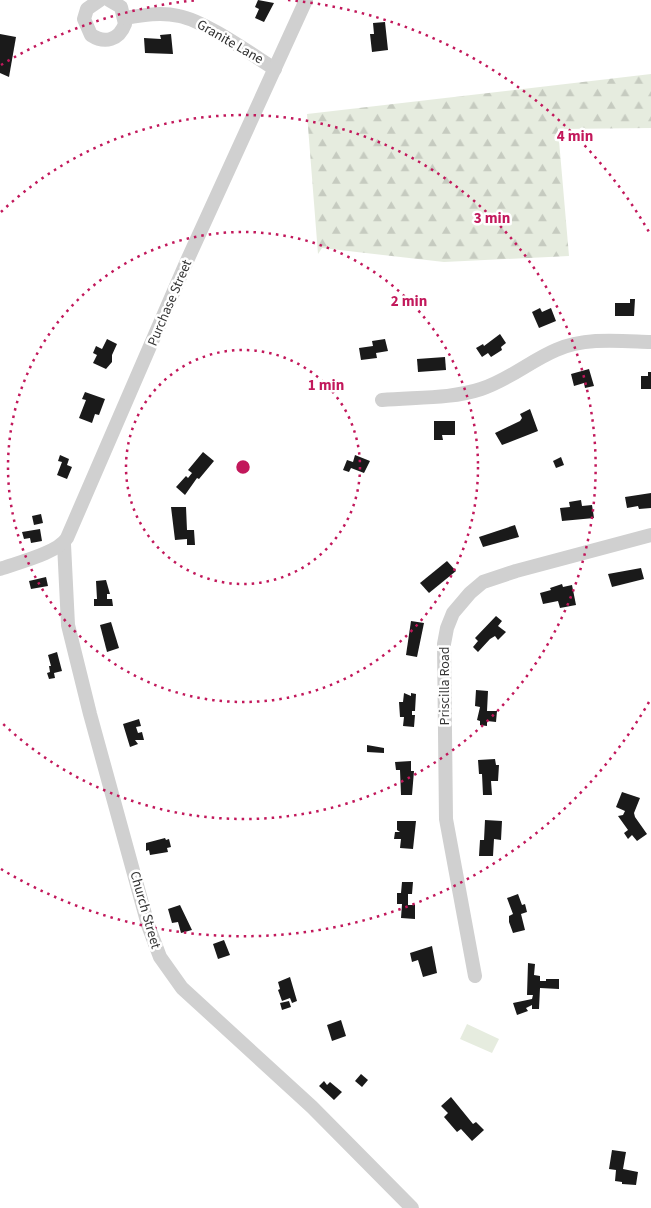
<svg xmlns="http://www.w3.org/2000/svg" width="651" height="1208" font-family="'Source Sans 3',sans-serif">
<defs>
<pattern id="forest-firs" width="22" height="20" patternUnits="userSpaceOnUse" patternTransform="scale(1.25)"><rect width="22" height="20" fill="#e6ecdf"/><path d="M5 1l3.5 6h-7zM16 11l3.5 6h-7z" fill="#c6cbc0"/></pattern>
</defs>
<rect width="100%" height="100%" fill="#fff"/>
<path fill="url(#forest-firs)" d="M 651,74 L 651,128 L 558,129 L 569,256 L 444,262 L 322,248 L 318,254 L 307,114 Z"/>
<path fill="#e6ecdf" d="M 467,1024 L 499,1039 L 492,1053 L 460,1039 Z"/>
<g fill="#1a1a1a">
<path d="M 258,0 L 274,3 L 264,22 L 255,18 L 259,9 L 255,7 Z"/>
<path d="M 385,22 L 388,50 L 372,52 L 370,34 L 374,34 L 373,23 Z"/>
<path d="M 0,34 L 16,37 L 9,77 L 0,73 Z"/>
<path d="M 171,34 L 173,54 L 145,53 L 144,38 L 161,39 L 160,35 Z"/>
<path d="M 630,299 L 635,299 L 634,316 L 615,316 L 615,303 L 630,303 Z"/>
<path d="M 540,308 L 542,312 L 551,308 L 556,321 L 539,328 L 532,312 Z"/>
<path d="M 500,334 L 506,343 L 501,347 L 502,350 L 491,357 L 488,353 L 482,357 L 476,348 L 483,344 L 484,346 Z"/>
<path d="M 107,339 L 117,344 L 112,355 L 112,362 L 106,369 L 93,363 L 97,355 L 93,353 L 96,346 L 102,349 Z"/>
<path d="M 385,339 L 388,351 L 376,353 L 377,358 L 361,360 L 359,348 L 373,346 L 372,341 Z"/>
<path d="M 445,357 L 446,370 L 418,372 L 417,359 Z"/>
<path d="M 589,369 L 594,386 L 585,388 L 584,383 L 574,386 L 571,374 Z"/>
<path d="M 648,372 L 651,372 L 651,389 L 641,389 L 641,376 L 648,376 Z"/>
<path d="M 85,392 L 105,399 L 99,415 L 95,414 L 92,423 L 79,418 L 86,400 L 82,399 Z"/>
<path d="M 530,409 L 538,431 L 502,445 L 495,433 L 520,421 L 522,418 L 520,414 Z"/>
<path d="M 434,421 L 455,421 L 455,435 L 442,435 L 443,440 L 434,440 Z"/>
<path d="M 203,452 L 214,461 L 199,479 L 197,478 L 185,495 L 176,487 L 186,476 L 188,478 L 192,473 L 188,470 Z"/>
<path d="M 60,455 L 69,459 L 67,465 L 72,467 L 67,479 L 57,475 L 62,462 L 58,461 Z"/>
<path d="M 355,455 L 370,461 L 364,473 L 351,468 L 349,472 L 343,470 L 347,460 L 353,462 Z"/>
<path d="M 561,457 L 564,465 L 556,468 L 553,461 Z"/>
<path d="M 651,493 L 651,508 L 639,509 L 638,506 L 627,508 L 625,497 Z"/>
<path d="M 581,500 L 582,506 L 592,505 L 594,518 L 562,521 L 560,508 L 570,507 L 569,502 Z"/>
<path d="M 171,507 L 186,507 L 187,530 L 194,530 L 195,545 L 187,545 L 187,539 L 175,540 Z"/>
<path d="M 41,514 L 43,523 L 34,525 L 32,516 Z"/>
<path d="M 515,525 L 519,537 L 483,547 L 479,537 Z"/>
<path d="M 40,529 L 42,541 L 31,543 L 30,538 L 24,539 L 22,532 Z"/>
<path d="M 447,561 L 456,571 L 429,593 L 420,583 Z"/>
<path d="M 641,568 L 644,579 L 612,587 L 608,574 Z"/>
<path d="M 46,577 L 48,586 L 31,589 L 29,581 Z"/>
<path d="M 106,580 L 110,594 L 107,594 L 107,599 L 112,599 L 113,606 L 94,606 L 94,599 L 97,599 L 96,581 Z"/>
<path d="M 562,584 L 563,587 L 572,585 L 576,605 L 560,608 L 558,601 L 543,604 L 540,593 L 551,590 L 550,588 Z"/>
<path d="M 496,616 L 502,621 L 498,626 L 506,632 L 498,640 L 495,636 L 490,639 L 478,652 L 473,647 L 478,641 L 475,638 Z"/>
<path d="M 411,621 L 424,623 L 417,657 L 406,655 Z"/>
<path d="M 111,622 L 119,648 L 107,652 L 100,625 Z"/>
<path d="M 57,652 L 62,671 L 54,673 L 55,678 L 49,679 L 47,673 L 50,672 L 49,666 L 51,666 L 48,655 Z"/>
<path d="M 476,690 L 488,691 L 487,711 L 497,711 L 496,722 L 487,721 L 487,726 L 480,725 L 480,721 L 477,720 L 480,707 L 475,706 Z"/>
<path d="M 404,693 L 411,696 L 411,693 L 416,694 L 415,711 L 412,711 L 412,715 L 415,715 L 414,727 L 403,726 L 404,717 L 400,717 L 399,702 L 403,702 Z"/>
<path d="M 139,719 L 141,726 L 136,727 L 138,733 L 142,732 L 144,740 L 135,740 L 138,744 L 130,747 L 123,724 Z"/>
<path d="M 367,745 L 384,748 L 384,753 L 367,752 Z"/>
<path d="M 495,759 L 496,765 L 499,765 L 498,781 L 491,781 L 492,795 L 483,795 L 482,774 L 479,774 L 478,760 Z"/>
<path d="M 411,761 L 411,771 L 414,771 L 412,795 L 401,795 L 400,770 L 396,770 L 395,762 Z"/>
<path d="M 622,792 L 640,798 L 634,813 L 635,817 L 647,834 L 637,841 L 632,835 L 628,839 L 624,833 L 628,830 L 618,816 L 623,815 L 625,811 L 616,807 Z"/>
<path d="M 485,820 L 502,821 L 501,840 L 494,839 L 493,856 L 479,856 L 480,840 L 484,840 Z"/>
<path d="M 397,821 L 416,821 L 413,849 L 400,848 L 401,839 L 394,839 L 395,832 L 400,832 L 397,830 Z"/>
<path d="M 165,838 L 166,840 L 169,839 L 171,847 L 167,848 L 168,852 L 150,855 L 149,850 L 146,851 L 146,843 Z"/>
<path d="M 402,882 L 413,882 L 412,894 L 408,894 L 408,905 L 415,905 L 415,919 L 401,918 L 402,904 L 397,904 L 397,893 L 401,893 Z"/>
<path d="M 518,894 L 522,905 L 525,904 L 527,912 L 521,914 L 525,930 L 513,933 L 509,922 L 509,916 L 513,914 L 507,898 Z"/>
<path d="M 180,905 L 192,930 L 181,933 L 178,922 L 172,923 L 168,909 Z"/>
<path d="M 224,940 L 230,955 L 218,959 L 213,944 Z"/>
<path d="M 432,946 L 437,973 L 423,977 L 418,960 L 412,962 L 410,953 Z"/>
<path d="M 528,963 L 535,964 L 534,975 L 540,976 L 540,981 L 546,981 L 546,979 L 559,979 L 559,989 L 540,988 L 539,1009 L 532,1009 L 532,1005 L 526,1008 L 528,1011 L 517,1015 L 513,1003 L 532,999 L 533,995 L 527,995 Z"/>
<path d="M 290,977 L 297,1001 L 292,1003 L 290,998 L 282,1001 L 278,990 L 280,989 L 278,982 Z"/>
<path d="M 289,1001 L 291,1007 L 282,1010 L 280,1003 Z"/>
<path d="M 341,1020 L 346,1036 L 332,1041 L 327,1025 Z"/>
<path d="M 361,1074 L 368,1080 L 362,1087 L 355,1081 Z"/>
<path d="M 324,1081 L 327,1085 L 330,1082 L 342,1092 L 334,1100 L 319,1086 Z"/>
<path d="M 451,1097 L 473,1124 L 476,1122 L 484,1130 L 472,1141 L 461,1129 L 457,1132 L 444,1117 L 448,1113 L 441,1106 Z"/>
<path d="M 612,1150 L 626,1152 L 623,1169 L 638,1172 L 636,1185 L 622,1184 L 622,1182 L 615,1181 L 616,1170 L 609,1169 Z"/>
</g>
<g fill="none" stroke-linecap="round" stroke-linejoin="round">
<g stroke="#d0d0d0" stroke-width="14">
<path d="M 100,0 L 87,9 L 84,19 L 91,35 C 105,44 119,40 125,24 L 121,7 L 109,0"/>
<path d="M 125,18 C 143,15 161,12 179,16 C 205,21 251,54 275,69"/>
<path d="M 382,400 C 415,397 451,399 481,389 C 509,380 530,361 556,350 C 585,337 620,341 651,342"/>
<path d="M 64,544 L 68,625 L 90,714 L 148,925 L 160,957 L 182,988 L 312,1107 L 412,1208"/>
<path d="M 0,569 C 16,563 58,553 67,538 L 186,263 L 306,0"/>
<path d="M 475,976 L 446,819 L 444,644 L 447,628 L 453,613 L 470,593 L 483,582 L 516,571 L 651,535"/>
</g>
</g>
<g fill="none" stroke="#c2185b" stroke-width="2.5" stroke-dasharray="2.5 5">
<circle cx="243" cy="467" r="117"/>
<circle cx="243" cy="467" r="235"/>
<path d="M1 212A352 352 0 1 1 1 722"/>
<path d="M649 702A469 469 0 0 1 1 869M1 65A469 469 0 0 1 198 0M288 0A469 469 0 0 1 649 232"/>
</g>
<g text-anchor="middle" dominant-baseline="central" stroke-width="5" stroke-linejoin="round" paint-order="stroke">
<g font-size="14" fill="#333" stroke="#fff">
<text transform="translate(230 42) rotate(30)">Granite Lane</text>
<text transform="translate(170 303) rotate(-67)">Purchase Street</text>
<text transform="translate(445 686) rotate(-90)">Priscilla Road</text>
<text transform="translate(145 910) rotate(74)">Church Street</text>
</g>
</g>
<circle cx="243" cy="467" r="8" fill="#c2185b" stroke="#fff" stroke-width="2.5"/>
<g font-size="15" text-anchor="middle" font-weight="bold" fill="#c2185b" stroke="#fff" stroke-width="5" stroke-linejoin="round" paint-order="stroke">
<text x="575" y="141">4 min</text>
<text x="492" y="223">3 min</text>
<text x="409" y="306">2 min</text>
<text x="326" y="390">1 min</text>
</g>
</svg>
